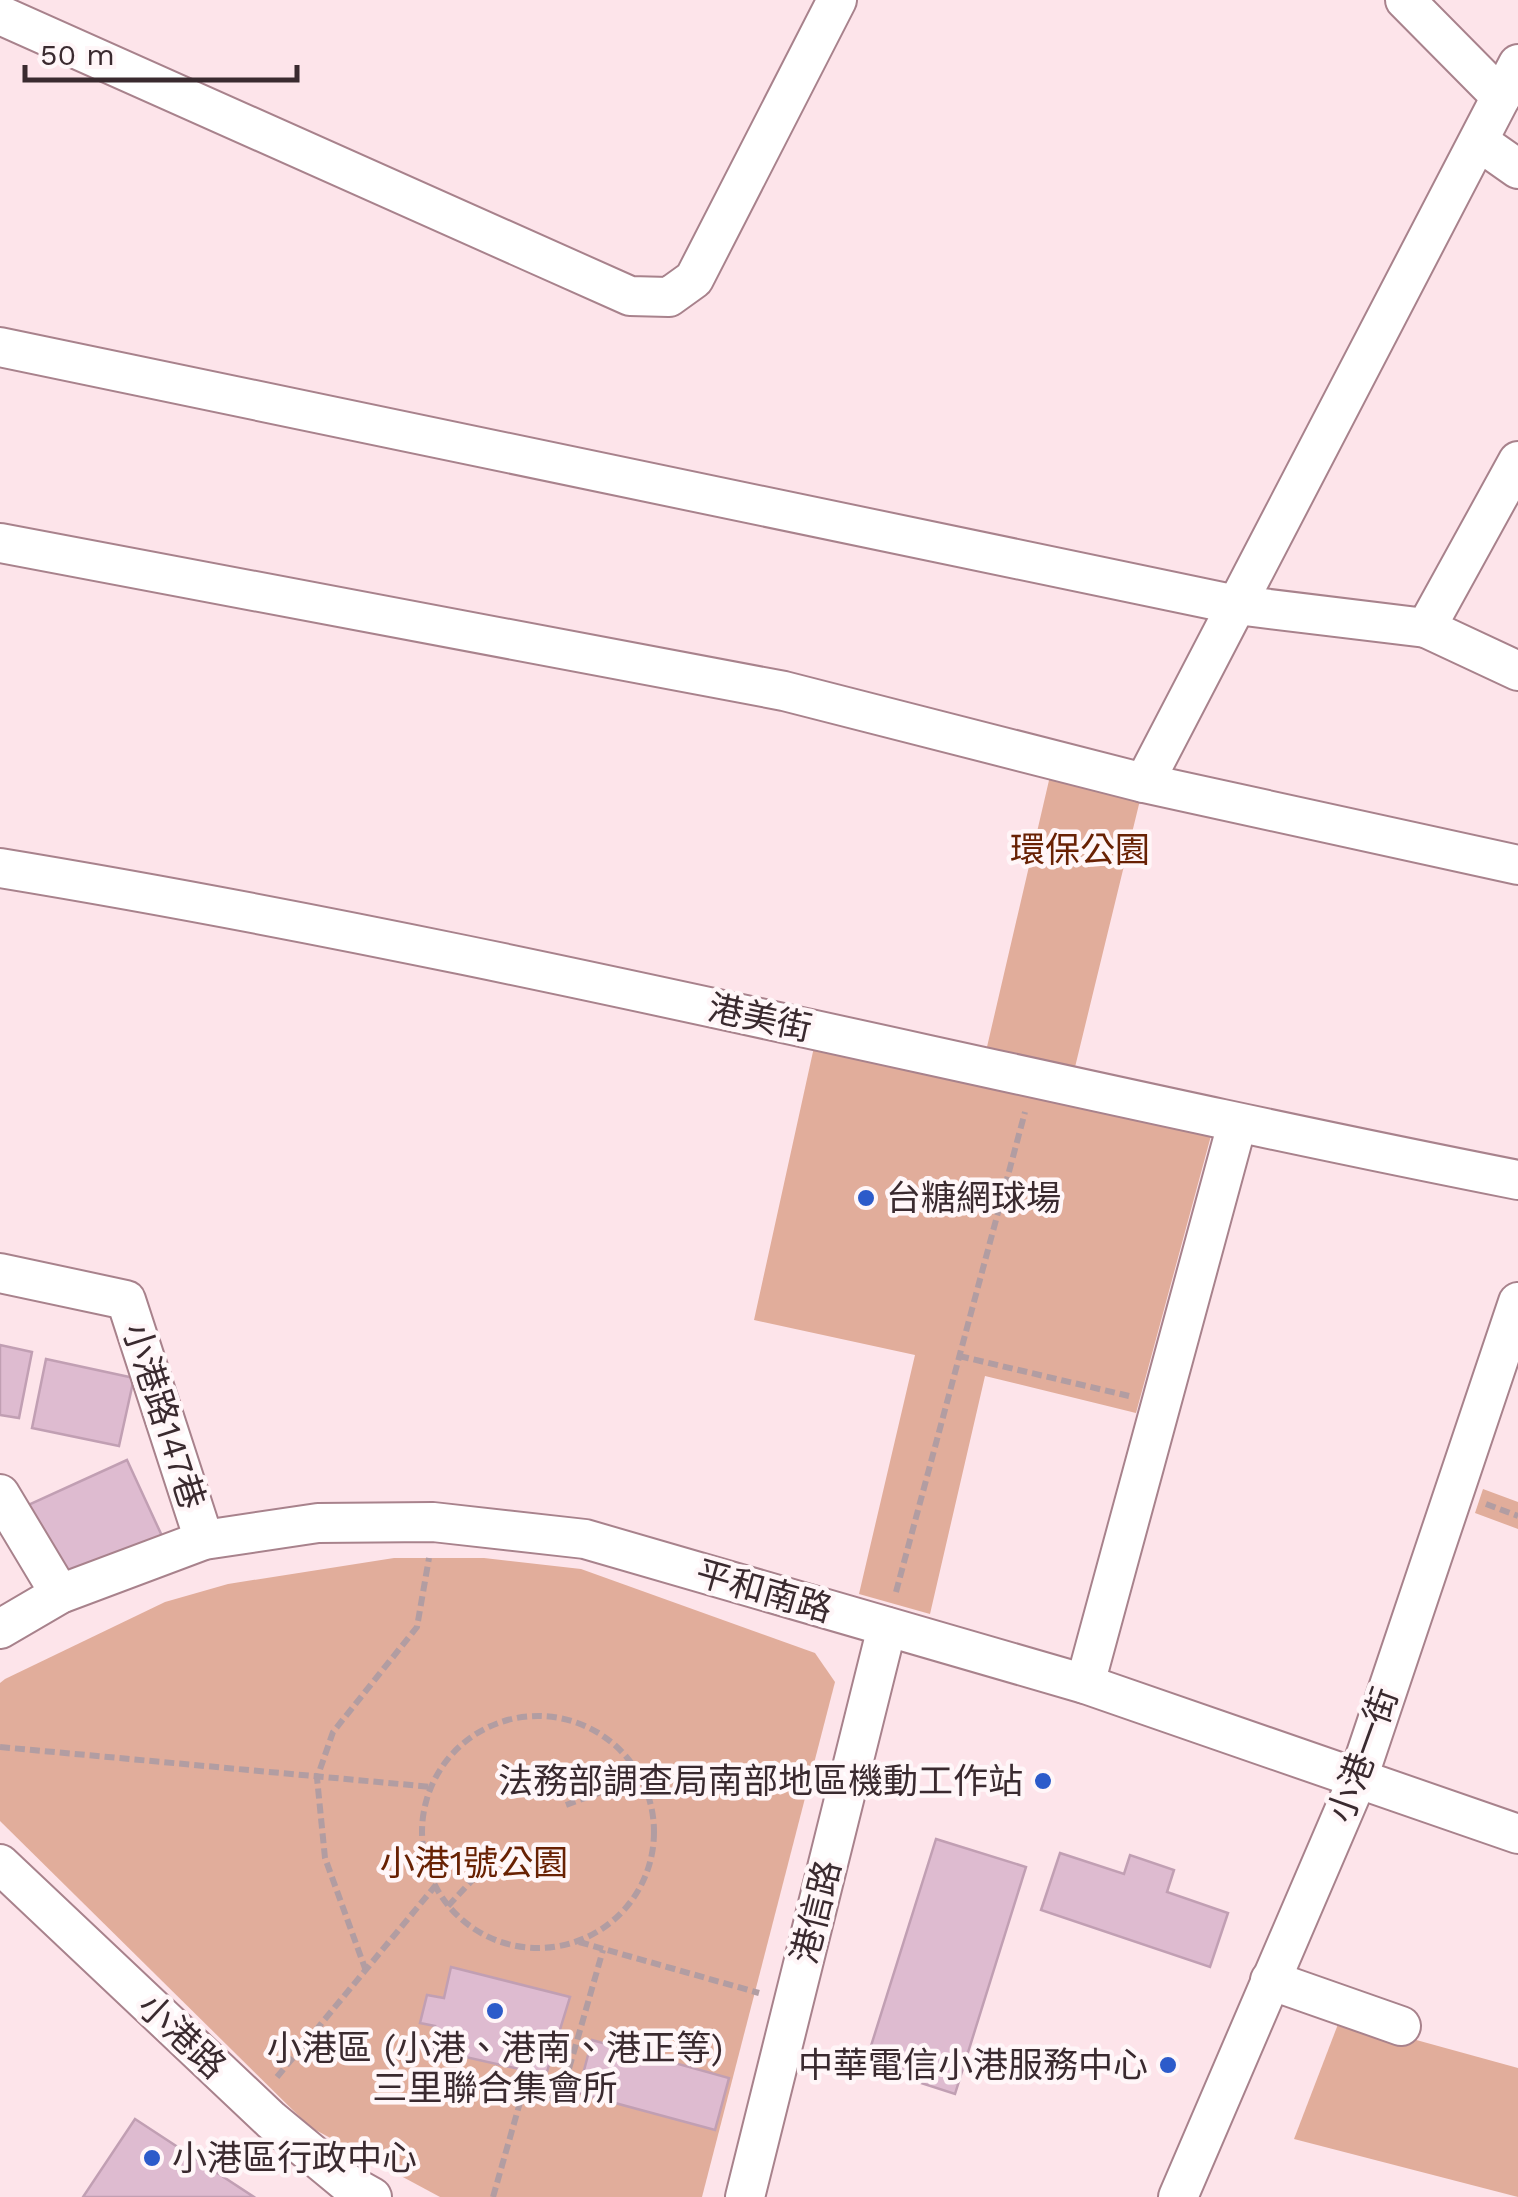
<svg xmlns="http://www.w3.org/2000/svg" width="1518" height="2197" font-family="'Work Sans','Noto Sans TC',sans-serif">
<rect width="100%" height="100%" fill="#fde4ea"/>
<g fill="#e1ad9b">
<path d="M 1050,776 L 1141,796 L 1067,1100 L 1212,1132 L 1136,1413 L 985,1376 L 930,1614 L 859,1594 L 915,1355 L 754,1320 L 816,1038 L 980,1077 Z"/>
<path d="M 1483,1489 L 1518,1502 L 1518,1529 L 1475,1513 Z"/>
<path d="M 394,1558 L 484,1558 L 581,1569 L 815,1653 L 835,1682 L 702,2197 L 440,2197 L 310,2127 L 0,1821 L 0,1683 L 5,1679 L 165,1602 L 228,1584 Z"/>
<path d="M 1340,2019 L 1518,2068 L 1518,2197 L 1294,2139 Z"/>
</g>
<g fill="#debbd0" stroke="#c19fb3" stroke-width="2.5">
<path d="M 0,1345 L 32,1352 L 19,1418 L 0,1415 Z"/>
<path d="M 46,1359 L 134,1378 L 119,1446 L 32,1428 Z"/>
<path d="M 127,1460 L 162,1536 L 62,1581 L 28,1505 Z"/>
<path d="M 936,1839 L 1026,1867 L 955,2094 L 865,2065 Z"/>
<path d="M 1060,1853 L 1124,1874 L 1130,1855 L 1174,1870 L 1167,1892 L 1228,1913 L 1210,1967 L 1041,1910 Z"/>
<path d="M 451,1967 L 570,1997 L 546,2075 L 430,2049 L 435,2026 L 420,2023 L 427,1995 L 444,1998 Z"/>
<path d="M 592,2040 L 729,2078 L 715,2130 L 578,2093 Z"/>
<path d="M 135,2119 L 254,2197 L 83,2197 Z"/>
</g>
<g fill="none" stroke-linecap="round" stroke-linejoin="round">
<g stroke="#a8828c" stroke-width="42">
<g id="minor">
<path d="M 1405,0 L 1501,97"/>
<path d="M 0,15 L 630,296 L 669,297 L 694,279 L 837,0"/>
<path d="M 1481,143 L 1518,169"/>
<path d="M 0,347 L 1237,605 L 1426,628 L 1518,461"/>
<path d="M 0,543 L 784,691 L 1144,783 L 1518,865"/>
<path d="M 1426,628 L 1518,671"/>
<path d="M 1144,783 L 1518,64"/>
<path d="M 0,868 C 510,952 1011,1080 1518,1180"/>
<path d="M 0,1273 L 126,1300 L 204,1540"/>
<path d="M 0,1494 L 60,1594"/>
<path d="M 0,1629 L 60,1594 L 204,1540 L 318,1523 L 433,1522 L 585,1539 L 1085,1684 L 1518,1834"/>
<path d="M 1085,1684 L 1237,1124"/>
<path d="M 0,1864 L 271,2120 L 347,2183 L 372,2197"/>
<path d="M 1270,1980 L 1401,2026"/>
<path d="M 745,2197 L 887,1627"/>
<path d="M 1178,2197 L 1358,1778 L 1518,1302"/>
</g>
</g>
<g stroke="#b29da2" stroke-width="6" stroke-dasharray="10 5" stroke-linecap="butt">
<path d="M 959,1356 L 1129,1396"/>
<path d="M 1486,1504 L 1518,1516"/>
<path d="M 896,1592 L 1025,1112"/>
<circle cx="538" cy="1832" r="116"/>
<path d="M 0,1747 L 432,1787"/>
<path d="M 566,1805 L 639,1778"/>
<path d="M 448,1906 L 494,1857"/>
<path d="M 579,1942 L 759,1993"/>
<path d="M 366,1971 L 325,1858 L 317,1778 L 333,1732 L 417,1627 L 429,1558"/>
<path d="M 277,2077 L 436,1885"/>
<path d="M 493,2197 L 523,2092 L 560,2100 L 603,1950"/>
</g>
<use href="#minor" stroke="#fff" stroke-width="38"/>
</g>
<g fill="#2c5bca" stroke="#fff6f8" stroke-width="4">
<circle cx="866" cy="1198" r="10"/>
<circle cx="1043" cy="1781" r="10"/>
<circle cx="495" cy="2011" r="10"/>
<circle cx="1168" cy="2065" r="10"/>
<circle cx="152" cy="2158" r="10"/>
</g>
<g text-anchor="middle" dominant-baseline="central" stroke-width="9" stroke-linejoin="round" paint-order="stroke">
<g font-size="35" fill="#682103" stroke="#fff6f8">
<text x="1080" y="850">環保公園</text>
<text x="474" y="1863">小港1號公園</text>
</g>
<g font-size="35" fill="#3a2a2f" stroke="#fff6f8">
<text transform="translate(760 1018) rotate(12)">港美街</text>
<text transform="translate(164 1416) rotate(72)">小港路147巷</text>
<text transform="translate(764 1591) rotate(16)">平和南路</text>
<text transform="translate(1363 1755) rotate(-70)">小港一街</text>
<text transform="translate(816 1912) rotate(-76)">港信路</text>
<text transform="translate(182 2036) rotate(43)">小港路</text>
</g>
<g font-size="35" fill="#3a2a2f" stroke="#fff6f8" text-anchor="start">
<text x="886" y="1198">台糖網球場</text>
<text x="1023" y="1781" text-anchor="end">法務部調查局南部地區機動工作站</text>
<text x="495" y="2048" text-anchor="middle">小港區 (小港、港南、港正等)<tspan x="495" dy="40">三里聯合集會所</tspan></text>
<text x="1148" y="2065" text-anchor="end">中華電信小港服務中心</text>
<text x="172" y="2158">小港區行政中心</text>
</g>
</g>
<path d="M25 65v15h272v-15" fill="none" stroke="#3a2a2f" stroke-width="5"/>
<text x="40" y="65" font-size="30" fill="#3a2a2f" stroke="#fff6f8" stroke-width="8" paint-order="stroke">50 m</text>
</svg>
